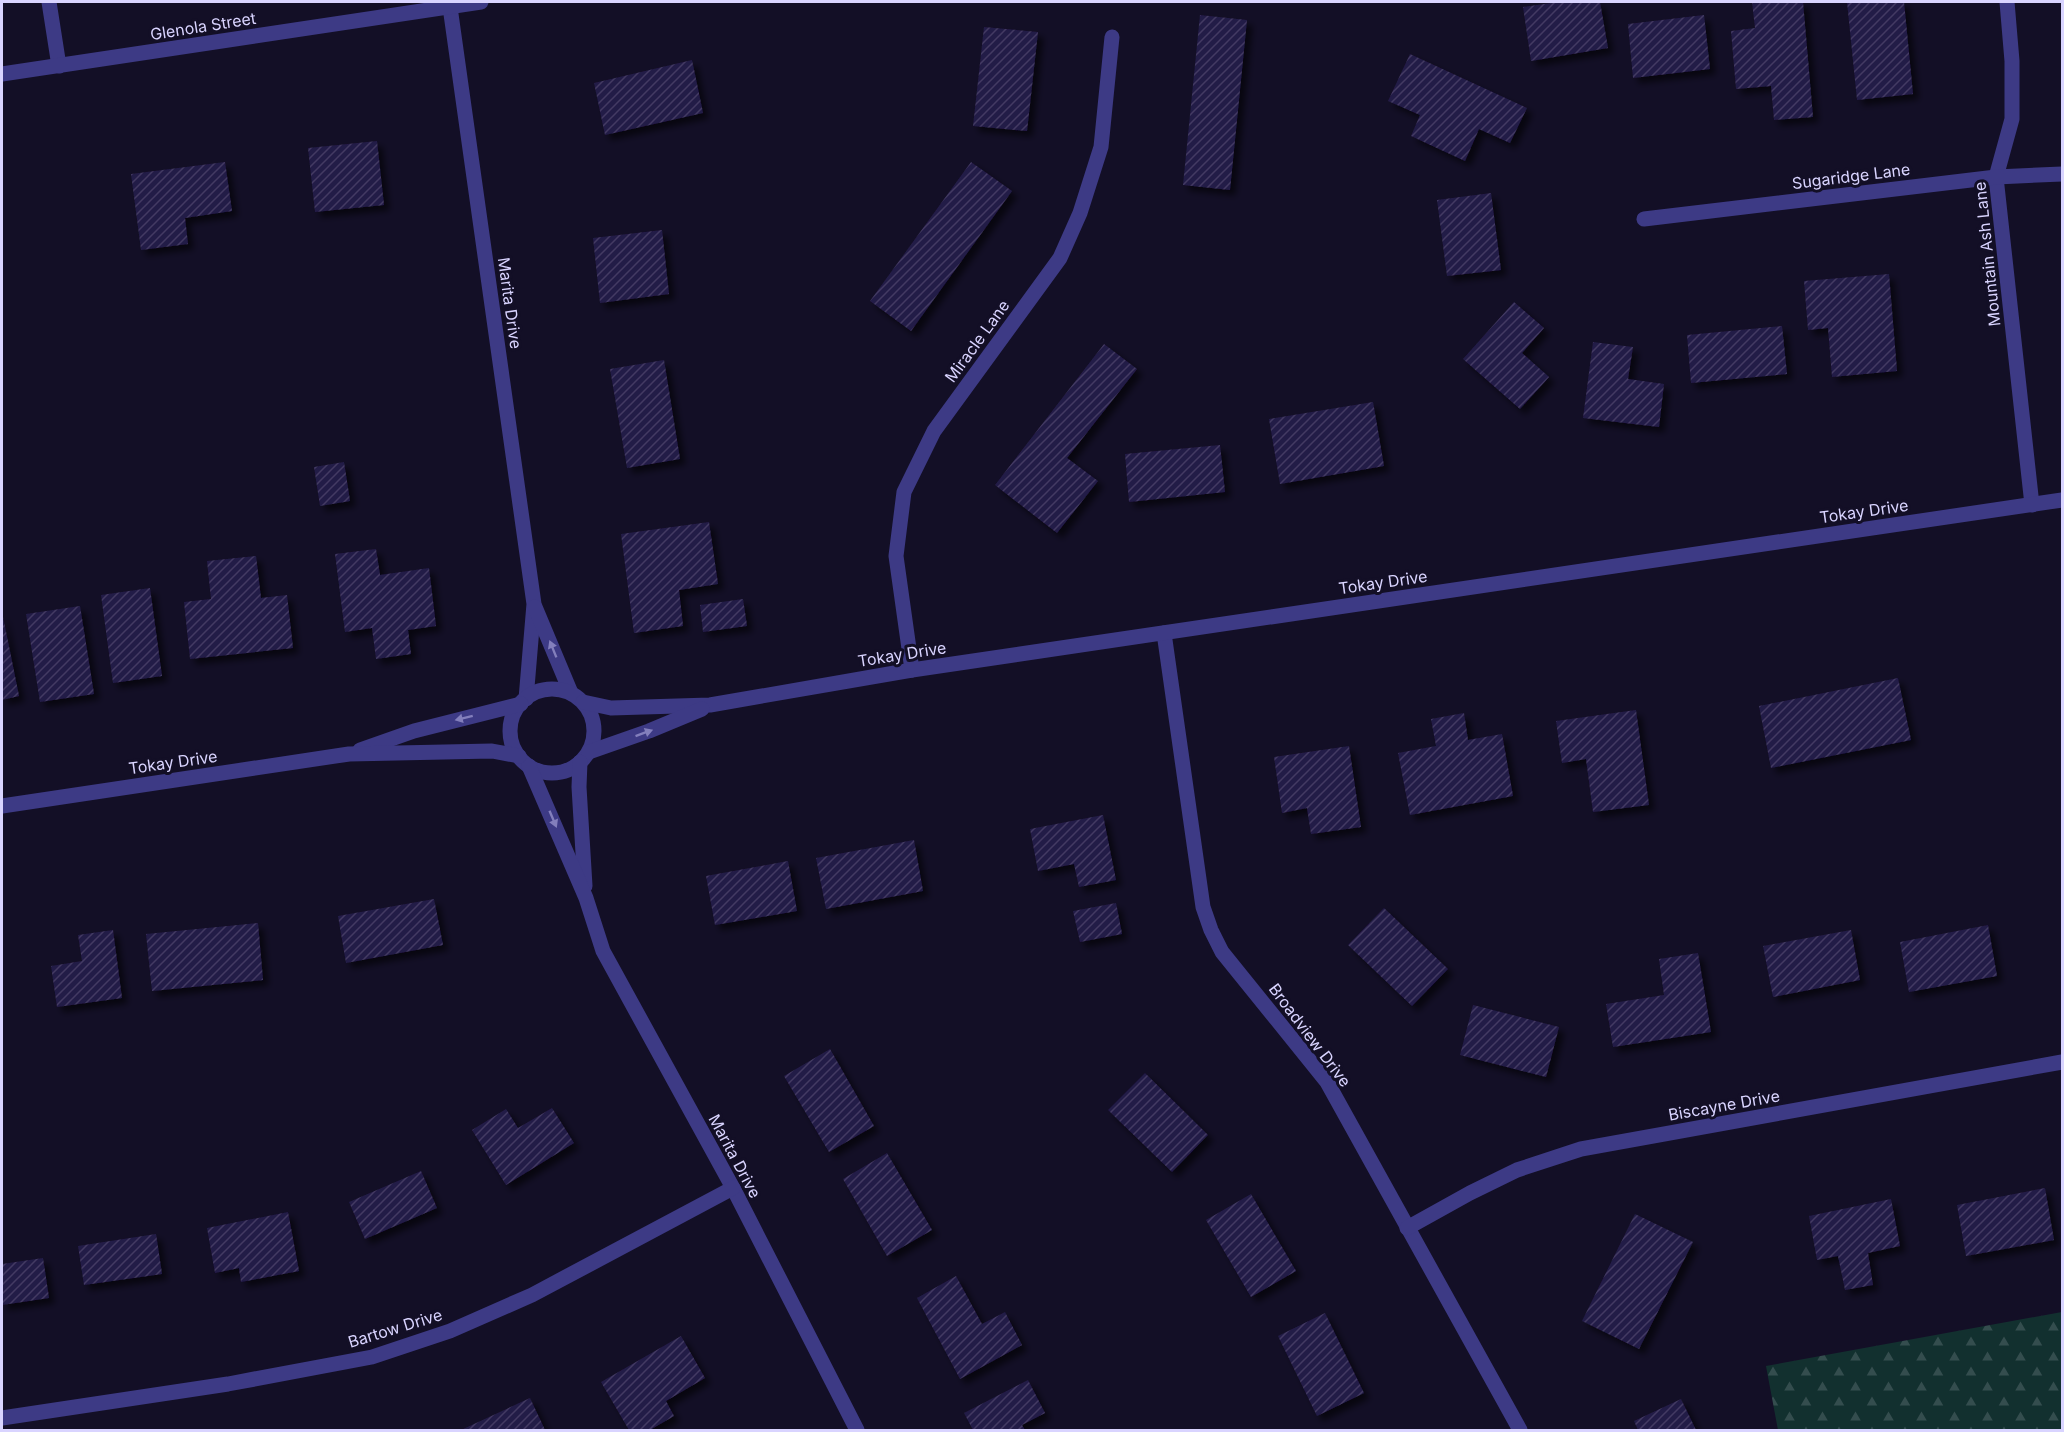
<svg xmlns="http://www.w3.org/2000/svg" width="2064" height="1432" font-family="Inter,sans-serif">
<defs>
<pattern id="forest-firs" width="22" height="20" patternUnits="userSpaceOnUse" patternTransform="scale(1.5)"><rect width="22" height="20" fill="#12302f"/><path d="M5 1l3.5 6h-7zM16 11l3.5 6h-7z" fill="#344d4e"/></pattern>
<pattern id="building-hatch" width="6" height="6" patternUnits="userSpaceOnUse" patternTransform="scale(1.5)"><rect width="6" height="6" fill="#241b47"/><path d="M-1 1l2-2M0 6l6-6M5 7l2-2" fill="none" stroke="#433b63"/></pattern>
<filter id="shadow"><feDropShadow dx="5.5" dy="5.5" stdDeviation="3" flood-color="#0009"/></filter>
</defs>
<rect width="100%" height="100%" fill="#130f26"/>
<path fill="url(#forest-firs)" d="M 2062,1312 L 2062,1430 L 1778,1430 L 1766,1366 Z"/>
<g fill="url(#building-hatch)" filter="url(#shadow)">
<path d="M 1558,2 L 1600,2 L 1608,48 L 1531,61 L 1523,7 Z"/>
<path d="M 1752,2 L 1803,2 L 1813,117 L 1774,120 L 1771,86 L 1736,89 L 1731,31 L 1755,28 Z"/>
<path d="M 1847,2 L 1904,2 L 1913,94 L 1857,100 Z"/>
<path d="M 1200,15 L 1247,20 L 1230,190 L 1183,185 Z"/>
<path d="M 1704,15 L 1710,69 L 1633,78 L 1628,24 Z"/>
<path d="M 984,27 L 1038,32 L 1027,131 L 973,126 Z"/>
<path d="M 1410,54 L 1527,108 L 1510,143 L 1479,129 L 1465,161 L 1411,136 L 1420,115 L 1388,101 Z"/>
<path d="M 692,60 L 703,113 L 605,135 L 594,83 Z"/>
<path d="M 377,141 L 384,205 L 315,212 L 308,148 Z"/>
<path d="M 225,162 L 232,211 L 185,218 L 188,244 L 141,250 L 131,174 Z"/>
<path d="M 971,162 L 1012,191 L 911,331 L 870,301 Z"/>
<path d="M 1491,193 L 1501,270 L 1447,276 L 1437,200 Z"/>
<path d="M 662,230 L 669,294 L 600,303 L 593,238 Z"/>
<path d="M 1889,274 L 1897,371 L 1832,377 L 1828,328 L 1808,330 L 1804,281 Z"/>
<path d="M 1514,302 L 1544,328 L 1522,353 L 1549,377 L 1520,409 L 1463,359 Z"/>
<path d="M 1782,326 L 1787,374 L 1691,383 L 1687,335 Z"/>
<path d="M 1593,342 L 1633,347 L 1628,379 L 1664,384 L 1659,427 L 1583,418 Z"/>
<path d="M 1104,344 L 1137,369 L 1067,458 L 1098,481 L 1057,533 L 995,485 Z"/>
<path d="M 664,360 L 680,459 L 627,468 L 610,369 Z"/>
<path d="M 1373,402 L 1384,466 L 1280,484 L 1269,419 Z"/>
<path d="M 1220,445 L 1225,492 L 1129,502 L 1125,454 Z"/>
<path d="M 344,462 L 350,501 L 320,506 L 314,467 Z"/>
<path d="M 709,522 L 718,584 L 679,590 L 683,626 L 634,633 L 621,534 Z"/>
<path d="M 376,549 L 380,575 L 429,568 L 436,626 L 408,630 L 411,654 L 376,659 L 372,628 L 345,632 L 335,554 Z"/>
<path d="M 256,556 L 261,598 L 287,595 L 293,648 L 190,659 L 184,602 L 211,599 L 207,561 Z"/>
<path d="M 150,588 L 162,676 L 113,683 L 101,595 Z"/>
<path d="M 743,599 L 747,626 L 703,632 L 700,605 Z"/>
<path d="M 80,606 L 94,694 L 40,702 L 26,614 Z"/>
<path d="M 2,612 L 19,696 L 2,700 Z"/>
<path d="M 1898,678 L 1911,740 L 1771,768 L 1759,706 Z"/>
<path d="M 1636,710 L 1649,805 L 1593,812 L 1586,759 L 1562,763 L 1556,721 Z"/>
<path d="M 1464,713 L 1468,740 L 1502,734 L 1513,796 L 1410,815 L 1398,753 L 1436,746 L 1431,719 Z"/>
<path d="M 1349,746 L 1361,827 L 1311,834 L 1307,808 L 1282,813 L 1274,757 Z"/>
<path d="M 1103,815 L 1116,880 L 1079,887 L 1074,864 L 1038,871 L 1030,829 Z"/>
<path d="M 914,840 L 923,891 L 826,909 L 816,858 Z"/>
<path d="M 788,861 L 797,911 L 715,925 L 706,876 Z"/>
<path d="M 434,899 L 443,945 L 346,963 L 338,916 Z"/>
<path d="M 1116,903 L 1122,934 L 1080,942 L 1073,911 Z"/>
<path d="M 1384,908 L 1448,969 L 1412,1006 L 1348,945 Z"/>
<path d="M 258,923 L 263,980 L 152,991 L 146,934 Z"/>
<path d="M 1988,925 L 1997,976 L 1909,992 L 1900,942 Z"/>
<path d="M 113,930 L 122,998 L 57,1007 L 51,966 L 82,961 L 78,935 Z"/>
<path d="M 1851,930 L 1860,980 L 1773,997 L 1763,946 Z"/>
<path d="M 1698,953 L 1711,1032 L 1613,1047 L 1606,1004 L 1664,995 L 1659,959 Z"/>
<path d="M 1473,1005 L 1559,1027 L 1546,1077 L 1460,1055 Z"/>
<path d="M 830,1049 L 874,1126 L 829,1152 L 784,1076 Z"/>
<path d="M 1145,1073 L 1208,1135 L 1172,1172 L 1108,1110 Z"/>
<path d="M 552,1108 L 574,1143 L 506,1185 L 472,1130 L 506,1109 L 518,1128 Z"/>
<path d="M 887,1153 L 932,1230 L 887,1256 L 843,1179 Z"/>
<path d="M 421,1171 L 437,1208 L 365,1239 L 349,1202 Z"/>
<path d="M 2045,1188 L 2054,1240 L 1966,1256 L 1957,1205 Z"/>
<path d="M 1251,1194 L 1296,1271 L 1251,1297 L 1206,1220 Z"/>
<path d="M 1891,1199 L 1900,1246 L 1868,1253 L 1873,1285 L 1845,1290 L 1838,1256 L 1817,1260 L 1809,1216 Z"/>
<path d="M 288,1212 L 299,1271 L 241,1282 L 239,1268 L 215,1273 L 207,1228 Z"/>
<path d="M 1635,1214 L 1693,1242 L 1639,1349 L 1582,1321 Z"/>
<path d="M 156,1234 L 162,1274 L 84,1285 L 78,1246 Z"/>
<path d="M 43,1258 L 49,1298 L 2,1305 L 2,1264 Z"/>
<path d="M 956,1276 L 982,1324 L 1005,1312 L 1022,1345 L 960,1379 L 917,1298 Z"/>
<path d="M 1325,1313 L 1364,1393 L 1317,1416 L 1278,1336 Z"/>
<path d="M 681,1336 L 705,1378 L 666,1401 L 674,1416 L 650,1430 L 629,1430 L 601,1382 Z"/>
<path d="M 1028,1380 L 1045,1413 L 1022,1425 L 1025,1430 L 973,1430 L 964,1413 Z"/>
<path d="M 530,1398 L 545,1430 L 461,1430 Z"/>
<path d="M 1681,1399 L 1696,1430 L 1638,1430 L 1634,1421 Z"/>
</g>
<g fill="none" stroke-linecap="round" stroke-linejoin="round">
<g stroke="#3d3a85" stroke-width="15">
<path d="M 49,2 L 59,66"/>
<path d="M 2007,2 L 2012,61 L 2012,119 L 1996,177 L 2032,505"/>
<path d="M 450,7 L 534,604 L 526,699"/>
<path d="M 2,74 L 481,2"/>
<path d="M 1644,219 L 1996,177 L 2062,174"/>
<path d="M 535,607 L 571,693"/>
<path d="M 1164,633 L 1203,907 L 1211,930 L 1222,952 L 1327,1082 L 1520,1430"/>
<path d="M 912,670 L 896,556 L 904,492 L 934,431 L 1060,258 L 1080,213 L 1101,147 L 1112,37"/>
<circle cx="552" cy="731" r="42"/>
<path d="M 583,702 L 611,708 L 710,705 L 912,670 L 2062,500"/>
<path d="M 360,750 L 414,731 L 521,704"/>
<path d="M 589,752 L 649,731 L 702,709"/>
<path d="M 580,762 L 579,787 L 585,886"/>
<path d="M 529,766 L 586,898 L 603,951 L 733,1188 L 857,1430"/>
<path d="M 2,806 L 349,754 L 492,751 L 519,756"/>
<path d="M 1407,1228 L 1470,1193 L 1517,1170 L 1581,1149 L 2062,1062"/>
<path d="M 2,1418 L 228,1384 L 372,1357 L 450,1331 L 532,1295 L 733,1188"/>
</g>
</g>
<defs><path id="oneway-solid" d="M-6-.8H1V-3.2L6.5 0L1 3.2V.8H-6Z" transform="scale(1.5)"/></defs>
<g fill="#837fbc">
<use href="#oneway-solid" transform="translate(553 649) rotate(-112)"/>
<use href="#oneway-solid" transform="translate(464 718) rotate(166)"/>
<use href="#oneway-solid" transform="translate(644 733) rotate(-20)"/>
<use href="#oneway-solid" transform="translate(553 819) rotate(67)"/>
</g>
<g text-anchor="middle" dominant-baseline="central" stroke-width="6" stroke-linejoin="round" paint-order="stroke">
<g font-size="16" fill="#d9d4ff" stroke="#130f26">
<text transform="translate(203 26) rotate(-9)">Glenola Street</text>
<text transform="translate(1851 176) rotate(-7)">Sugaridge Lane</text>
<text transform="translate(1987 254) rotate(-96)">Mountain Ash Lane</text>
<text transform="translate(510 303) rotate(82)">Marita Drive</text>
<text transform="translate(977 341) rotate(-54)">Miracle Lane</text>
<text transform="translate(1864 511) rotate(-8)">Tokay Drive</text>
<text transform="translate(1383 582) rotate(-8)">Tokay Drive</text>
<text transform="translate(902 654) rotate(-9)">Tokay Drive</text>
<text transform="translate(173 762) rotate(-8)">Tokay Drive</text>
<text transform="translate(1310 1035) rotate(53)">Broadview Drive</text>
<text transform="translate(1724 1105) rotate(-10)">Biscayne Drive</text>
<text transform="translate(735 1156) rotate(62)">Marita Drive</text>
<text transform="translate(395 1328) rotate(-17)">Bartow Drive</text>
</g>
</g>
<rect width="2064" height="1432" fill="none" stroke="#d9d4ff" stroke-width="6"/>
</svg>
